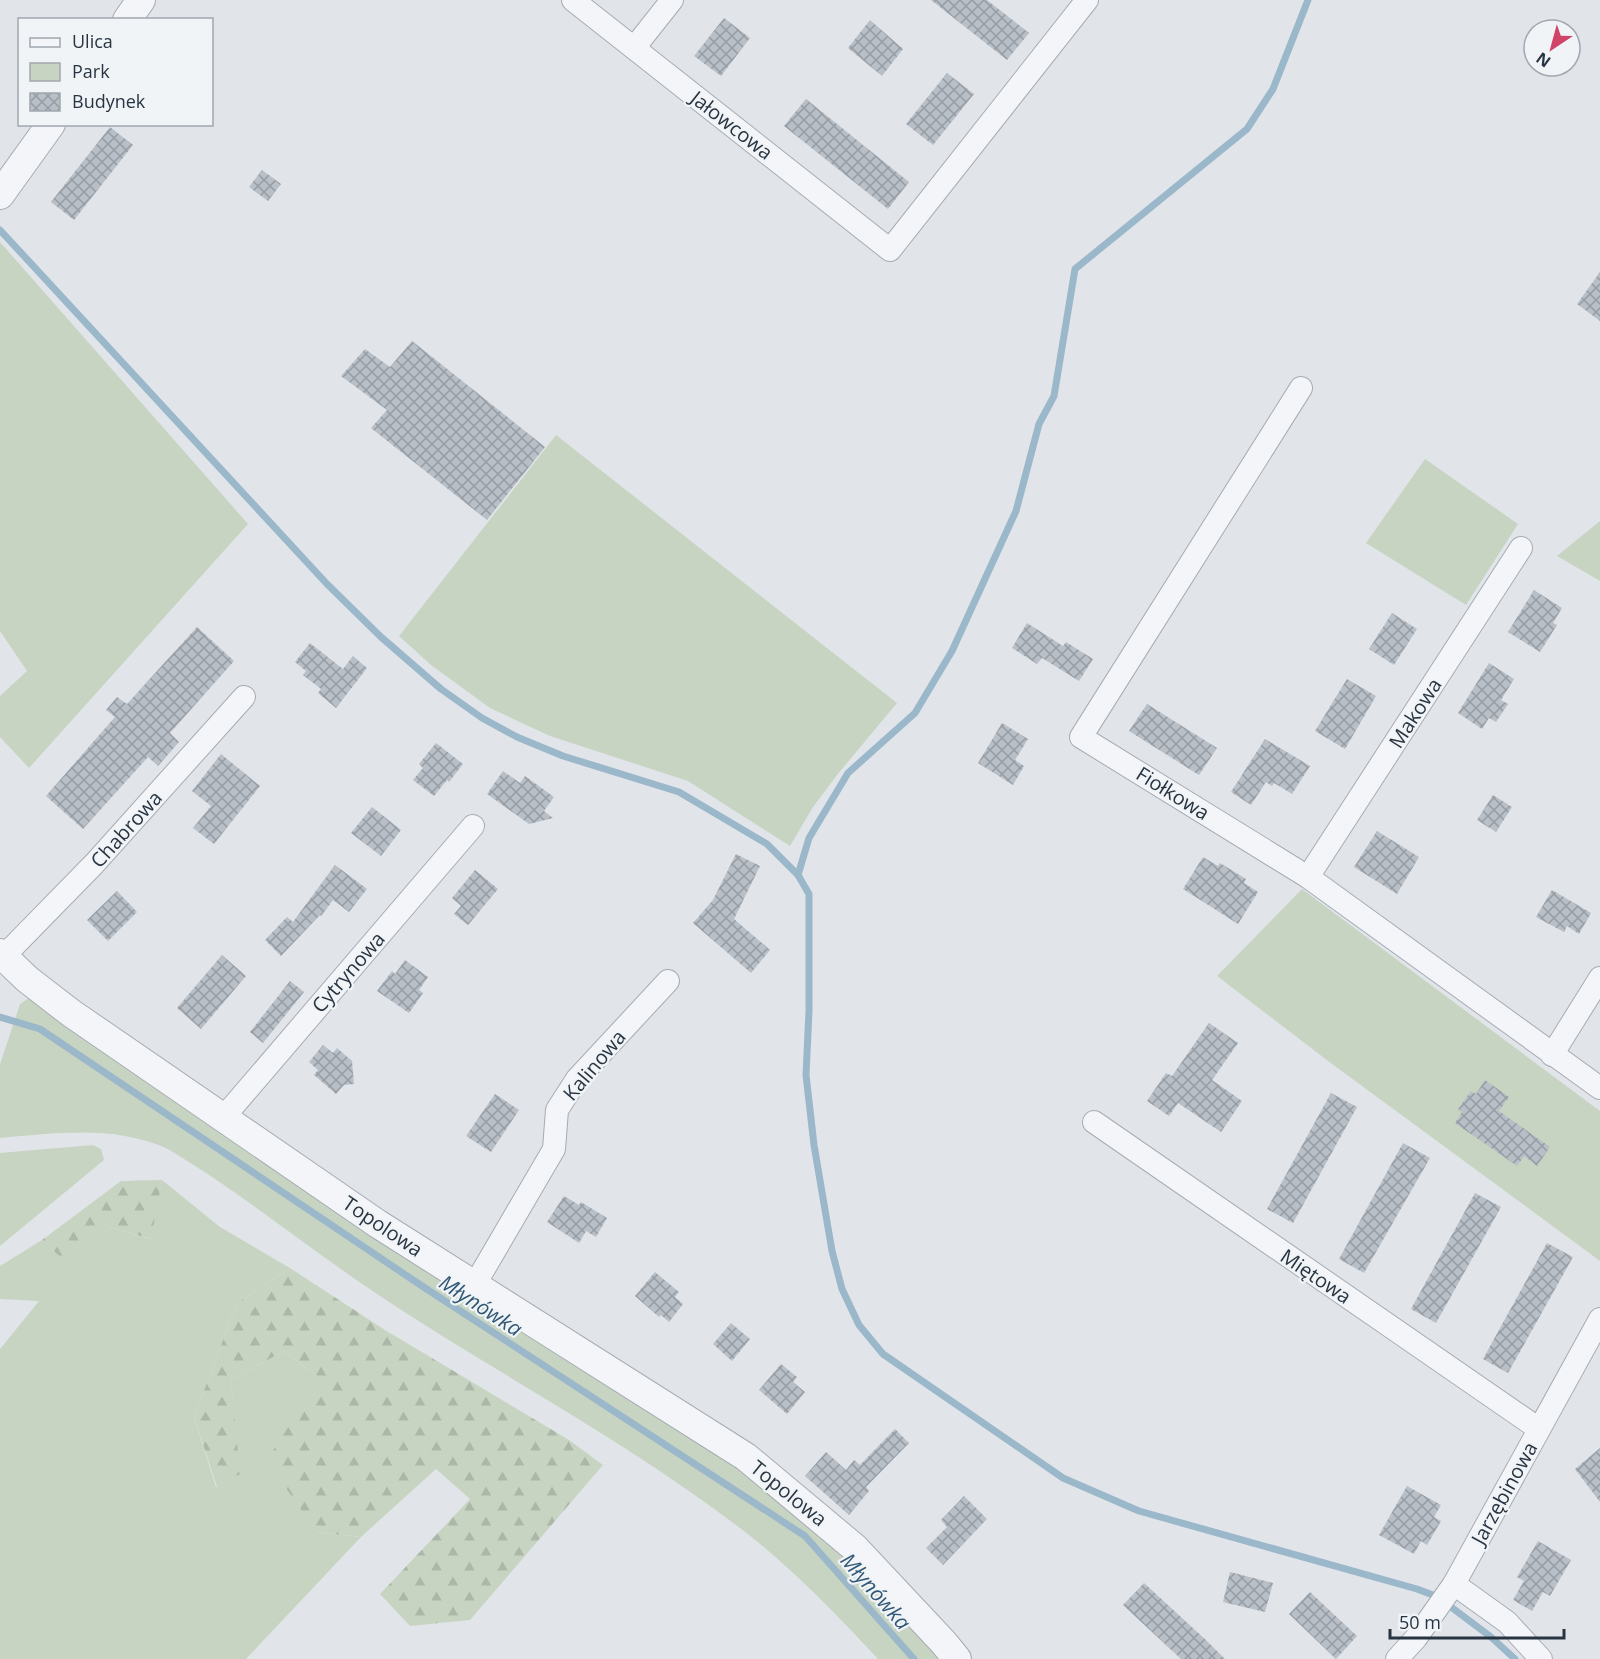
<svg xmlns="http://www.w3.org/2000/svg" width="1600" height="1659" font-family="'Open Sans',sans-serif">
<defs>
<pattern id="forest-firs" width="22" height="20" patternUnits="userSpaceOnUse" patternTransform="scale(1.5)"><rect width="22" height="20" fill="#c8d4c2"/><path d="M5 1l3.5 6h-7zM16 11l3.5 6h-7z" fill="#acb7a8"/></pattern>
<pattern id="building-cross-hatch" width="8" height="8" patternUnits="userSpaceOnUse" patternTransform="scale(1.5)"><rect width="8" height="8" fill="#b8bfc7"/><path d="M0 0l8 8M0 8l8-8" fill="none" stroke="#969ca3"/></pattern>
</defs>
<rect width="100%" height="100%" fill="#e1e5ea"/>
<g fill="#c8d4c2">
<path d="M 0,242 L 248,524 L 29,768 L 0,737 L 0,696 L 27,671 L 0,631 Z"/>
<path d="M 556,435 L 897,703 L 837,775 L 813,807 L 790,846 L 688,781 L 550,736 L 490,708 L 431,665 L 399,636 Z"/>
<path d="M 1425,459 L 1518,524 L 1466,605 L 1366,543 Z"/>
<path d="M 1600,521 L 1600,581 L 1557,556 Z"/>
<path d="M 1302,889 L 1600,1111 L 1600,1261 L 1328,1061 L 1217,976 Z"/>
<path d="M 29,998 L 771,1489 L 852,1559 L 939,1659 L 878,1659 C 835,1613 790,1566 740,1528 C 629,1443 505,1378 389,1302 C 314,1253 245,1195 168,1149 C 114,1125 58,1133 0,1138 L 0,1064 L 20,1004 Z"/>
<path d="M 93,1145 L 101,1149 L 104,1160 L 0,1246 L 0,1153 Z"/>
<path d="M 162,1180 L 220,1227 L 290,1268 L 237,1303 L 194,1417 L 216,1487 L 239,1474 L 231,1380 L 284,1351 L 320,1378 L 316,1532 L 361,1537 L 246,1659 L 0,1659 L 0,1349 L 39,1301 L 0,1299 L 0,1266 L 42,1240 L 69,1264 L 110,1227 L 150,1239 Z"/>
</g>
<g fill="url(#forest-firs)">
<path d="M 162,1180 L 151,1239 L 110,1227 L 69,1265 L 42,1240 L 121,1181 Z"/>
<path d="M 290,1268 L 385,1330 L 569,1440 L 603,1465 L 470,1620 L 410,1626 L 380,1594 L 470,1499 L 436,1469 L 361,1537 L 316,1532 L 267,1460 L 320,1378 L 284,1351 L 231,1380 L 240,1474 L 217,1487 L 194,1417 L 237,1303 Z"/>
</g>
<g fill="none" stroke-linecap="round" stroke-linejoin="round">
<g stroke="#9bb7ca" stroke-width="7">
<path d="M 0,230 L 327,584 L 381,637 L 441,689 L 482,718 L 517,737 L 563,756 L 679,792 L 767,844 L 798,875 L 809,894 L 809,1011 L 806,1075 L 814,1145 L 832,1251 L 842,1289 L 859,1325 L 883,1354 L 1063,1478 L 1139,1511 L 1417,1589 L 1433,1595"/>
<path d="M 798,875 L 809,838 L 848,773 L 915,713 L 952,651 L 1016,511 L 1039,424 L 1054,396 L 1075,269 L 1247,129 L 1273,89 L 1308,0"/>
<path d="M 0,1017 L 40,1029 L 422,1286 L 805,1536 L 914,1659"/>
<path d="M 1451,1607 L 1491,1637 L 1515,1659"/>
</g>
</g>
<g fill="url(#building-cross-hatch)">
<path d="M 931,0 L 987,0 L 1029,33 L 1007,60 Z"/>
<path d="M 724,18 L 750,38 L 721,76 L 694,56 Z"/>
<path d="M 870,20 L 903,49 L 882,76 L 848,48 Z"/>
<path d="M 947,73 L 974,94 L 933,145 L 906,124 Z"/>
<path d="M 806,99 L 909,182 L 888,209 L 784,126 Z"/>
<path d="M 110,127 L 133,145 L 74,220 L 51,202 Z"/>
<path d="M 262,170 L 281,184 L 268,201 L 249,187 Z"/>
<path d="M 1600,272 L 1600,321 L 1577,304 Z"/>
<path d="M 412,341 L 545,447 L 487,520 L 371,428 L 387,410 L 341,376 L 365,349 L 390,367 Z"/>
<path d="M 1534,590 L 1562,608 L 1553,623 L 1557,625 L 1540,652 L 1508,632 Z"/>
<path d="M 1392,613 L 1417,629 L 1394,665 L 1369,649 Z"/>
<path d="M 1027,623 L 1063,646 L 1066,642 L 1093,659 L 1079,681 L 1042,658 L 1037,664 L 1012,648 Z"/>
<path d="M 197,627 L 234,661 L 170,733 L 179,742 L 158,766 L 148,757 L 83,829 L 46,796 L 115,717 L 106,710 L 117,697 L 127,704 Z"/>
<path d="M 310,643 L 343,669 L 353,656 L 367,668 L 336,708 L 318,693 L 321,689 L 303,675 L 306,671 L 295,662 Z"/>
<path d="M 1489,663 L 1514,679 L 1501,700 L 1508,704 L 1496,722 L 1489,718 L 1482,729 L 1458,713 Z"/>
<path d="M 1347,679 L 1376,696 L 1345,749 L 1315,731 Z"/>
<path d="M 1147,704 L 1217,748 L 1199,775 L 1129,731 Z"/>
<path d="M 1002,723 L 1028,739 L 1015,760 L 1024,766 L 1013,785 L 978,763 Z"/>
<path d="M 1265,739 L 1310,766 L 1292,794 L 1274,783 L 1272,786 L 1266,782 L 1251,805 L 1231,792 Z"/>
<path d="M 436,743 L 463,764 L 449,782 L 447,780 L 434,796 L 413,780 L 423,768 L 419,764 Z"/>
<path d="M 221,754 L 260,786 L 214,844 L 193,828 L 211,806 L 192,791 Z"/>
<path d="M 503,771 L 520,783 L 525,776 L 554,797 L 544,811 L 553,818 L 529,824 L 487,794 Z"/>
<path d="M 1493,795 L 1512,807 L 1496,832 L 1477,820 Z"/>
<path d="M 372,807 L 401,830 L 381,856 L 351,833 Z"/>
<path d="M 1377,831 L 1419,857 L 1397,894 L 1354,867 Z"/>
<path d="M 736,854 L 760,866 L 734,919 L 770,950 L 751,973 L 693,923 L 713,900 Z"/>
<path d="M 1203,857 L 1218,866 L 1220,863 L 1246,879 L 1244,883 L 1258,892 L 1238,924 L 1183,889 Z"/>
<path d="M 335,865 L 367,889 L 349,912 L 333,900 L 321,916 L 320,915 L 281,956 L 265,940 L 287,917 L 293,922 Z"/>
<path d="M 475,870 L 498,889 L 468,925 L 454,914 L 461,906 L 452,898 Z"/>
<path d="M 1552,890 L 1591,913 L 1579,934 L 1567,926 L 1564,932 L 1536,917 Z"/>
<path d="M 117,891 L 137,912 L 108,941 L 87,920 Z"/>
<path d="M 222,955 L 246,976 L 201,1029 L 177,1008 Z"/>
<path d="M 405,960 L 428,977 L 419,990 L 423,993 L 409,1013 L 377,991 L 392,971 L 395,974 Z"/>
<path d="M 290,981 L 304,992 L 263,1043 L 250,1032 Z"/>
<path d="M 1209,1023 L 1238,1043 L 1212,1080 L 1242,1101 L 1221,1132 L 1178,1103 L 1169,1116 L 1147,1101 L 1166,1073 L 1172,1076 Z"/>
<path d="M 323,1045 L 333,1053 L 337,1048 L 352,1061 L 354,1084 L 344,1085 L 336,1094 L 314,1075 L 318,1070 L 309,1062 Z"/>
<path d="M 1485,1080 L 1509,1097 L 1499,1111 L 1550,1147 L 1537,1166 L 1524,1156 L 1517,1166 L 1455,1123 L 1462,1112 L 1458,1109 L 1471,1091 L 1476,1094 Z"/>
<path d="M 1331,1093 L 1357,1107 L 1293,1223 L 1267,1209 Z"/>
<path d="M 495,1094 L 519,1110 L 491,1152 L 466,1136 Z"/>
<path d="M 1403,1143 L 1430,1158 L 1364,1273 L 1339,1259 Z"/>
<path d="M 1475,1193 L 1501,1207 L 1436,1323 L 1411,1309 Z"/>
<path d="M 564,1196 L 579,1205 L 581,1202 L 607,1218 L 596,1237 L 586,1231 L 579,1243 L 547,1222 Z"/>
<path d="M 1547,1243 L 1573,1257 L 1508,1373 L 1483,1359 Z"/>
<path d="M 655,1272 L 679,1292 L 675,1297 L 683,1304 L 669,1322 L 661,1315 L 659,1317 L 635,1296 Z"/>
<path d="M 731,1323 L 750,1339 L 732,1361 L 713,1344 Z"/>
<path d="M 781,1364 L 797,1377 L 793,1382 L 805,1392 L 787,1414 L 759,1390 Z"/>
<path d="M 895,1429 L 909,1443 L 866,1487 L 869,1491 L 849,1515 L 805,1476 L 826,1452 L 846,1470 L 854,1460 L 860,1465 Z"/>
<path d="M 1600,1448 L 1600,1502 L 1575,1469 Z"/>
<path d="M 1407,1486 L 1441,1505 L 1434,1517 L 1441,1521 L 1427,1545 L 1421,1541 L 1414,1554 L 1379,1535 Z"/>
<path d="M 964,1496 L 987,1519 L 943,1565 L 926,1548 L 947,1527 L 941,1520 Z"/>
<path d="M 1538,1541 L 1571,1560 L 1550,1596 L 1543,1592 L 1532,1611 L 1513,1600 L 1524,1581 L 1517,1577 Z"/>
<path d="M 1230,1572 L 1273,1583 L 1265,1612 L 1223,1602 Z"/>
<path d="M 1144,1583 L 1207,1641 L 1225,1659 L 1181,1659 L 1123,1605 Z"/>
<path d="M 1310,1592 L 1357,1636 L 1336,1659 L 1289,1614 Z"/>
</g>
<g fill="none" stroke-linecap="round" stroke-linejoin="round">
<g stroke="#a6acb4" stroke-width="24">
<g id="minor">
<path d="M 573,0 L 890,250 L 1087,0"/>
<path d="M 634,48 L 672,0"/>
<path d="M 1301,388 L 1081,737 L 1308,877 L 1600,1088"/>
<path d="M 1308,877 L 1521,548"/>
<path d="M 3,957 L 94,864 L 244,697"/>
<path d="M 1552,1055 L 1600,978"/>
<path d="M 223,1118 L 473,826"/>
<path d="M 1094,1122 L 1539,1429"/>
<path d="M 474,1286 L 554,1149 L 557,1110 L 577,1079 L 668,981"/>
<path d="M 1454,1584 L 1507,1622 L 1541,1659"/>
<path d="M 1397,1659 L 1416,1638 L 1454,1584 L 1600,1319"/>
</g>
</g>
<g stroke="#a6acb4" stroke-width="30">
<g id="tertiary">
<path d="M 127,20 L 141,0"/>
<path d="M 0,195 L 51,124"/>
<path d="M 0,953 L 27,979 L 71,1013 L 378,1224 L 746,1457 L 855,1548 L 944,1643 L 957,1659"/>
</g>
</g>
<use href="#minor" stroke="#f4f5f8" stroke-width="22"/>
<use href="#tertiary" stroke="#f4f5f8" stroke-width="28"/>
</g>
<g text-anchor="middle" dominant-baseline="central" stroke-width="4.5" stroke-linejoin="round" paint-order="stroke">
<g font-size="20" fill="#293442" stroke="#f0f4f7">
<text transform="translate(732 125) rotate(38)">Jałowcowa</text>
<text transform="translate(1415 713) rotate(-57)">Makowa</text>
<text transform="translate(1173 793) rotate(32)">Fiołkowa</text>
<text transform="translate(126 829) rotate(-48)">Chabrowa</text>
<text transform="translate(348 972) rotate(-49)">Cytrynowa</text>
<text transform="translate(594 1065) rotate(-50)">Kalinowa</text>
<text transform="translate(383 1226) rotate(34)">Topolowa</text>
<text transform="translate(1316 1276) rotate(34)">Miętowa</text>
<text transform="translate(789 1493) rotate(39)">Topolowa</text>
<text transform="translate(1504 1493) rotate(-61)">Jarzębinowa</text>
</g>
<g font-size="21" font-style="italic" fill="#325876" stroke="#f0f4f7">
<text transform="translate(481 1305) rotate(33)">Młynówka</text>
<text transform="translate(876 1591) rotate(49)">Młynówka</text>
</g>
</g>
<rect x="18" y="18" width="195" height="108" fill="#f0f4f7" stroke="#a0a7af" stroke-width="1.5"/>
<rect x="30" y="38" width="30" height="9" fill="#f4f5f8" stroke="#a0a7af" stroke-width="1.5"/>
<text x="72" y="48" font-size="18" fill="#293442">Ulica</text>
<rect x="30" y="63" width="30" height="18" fill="#c8d4c2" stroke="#a0a7af" stroke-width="1.5"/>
<text x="72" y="78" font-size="18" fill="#293442">Park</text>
<rect x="30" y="93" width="30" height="18" fill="url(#building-cross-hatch)" stroke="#a0a7af" stroke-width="1.5"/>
<text x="72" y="108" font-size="18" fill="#293442">Budynek</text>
<g transform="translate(1552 48) rotate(216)"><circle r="28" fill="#f0f4f7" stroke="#a0a7af" stroke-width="1.5"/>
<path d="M0-4.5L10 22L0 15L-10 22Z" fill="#d04468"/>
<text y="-9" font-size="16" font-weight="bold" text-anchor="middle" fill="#293442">N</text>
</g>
<path d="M1390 1629v9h174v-9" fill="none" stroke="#293442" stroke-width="3"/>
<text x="1399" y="1629" font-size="18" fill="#293442" stroke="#f0f4f7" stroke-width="4.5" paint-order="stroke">50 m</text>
</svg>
